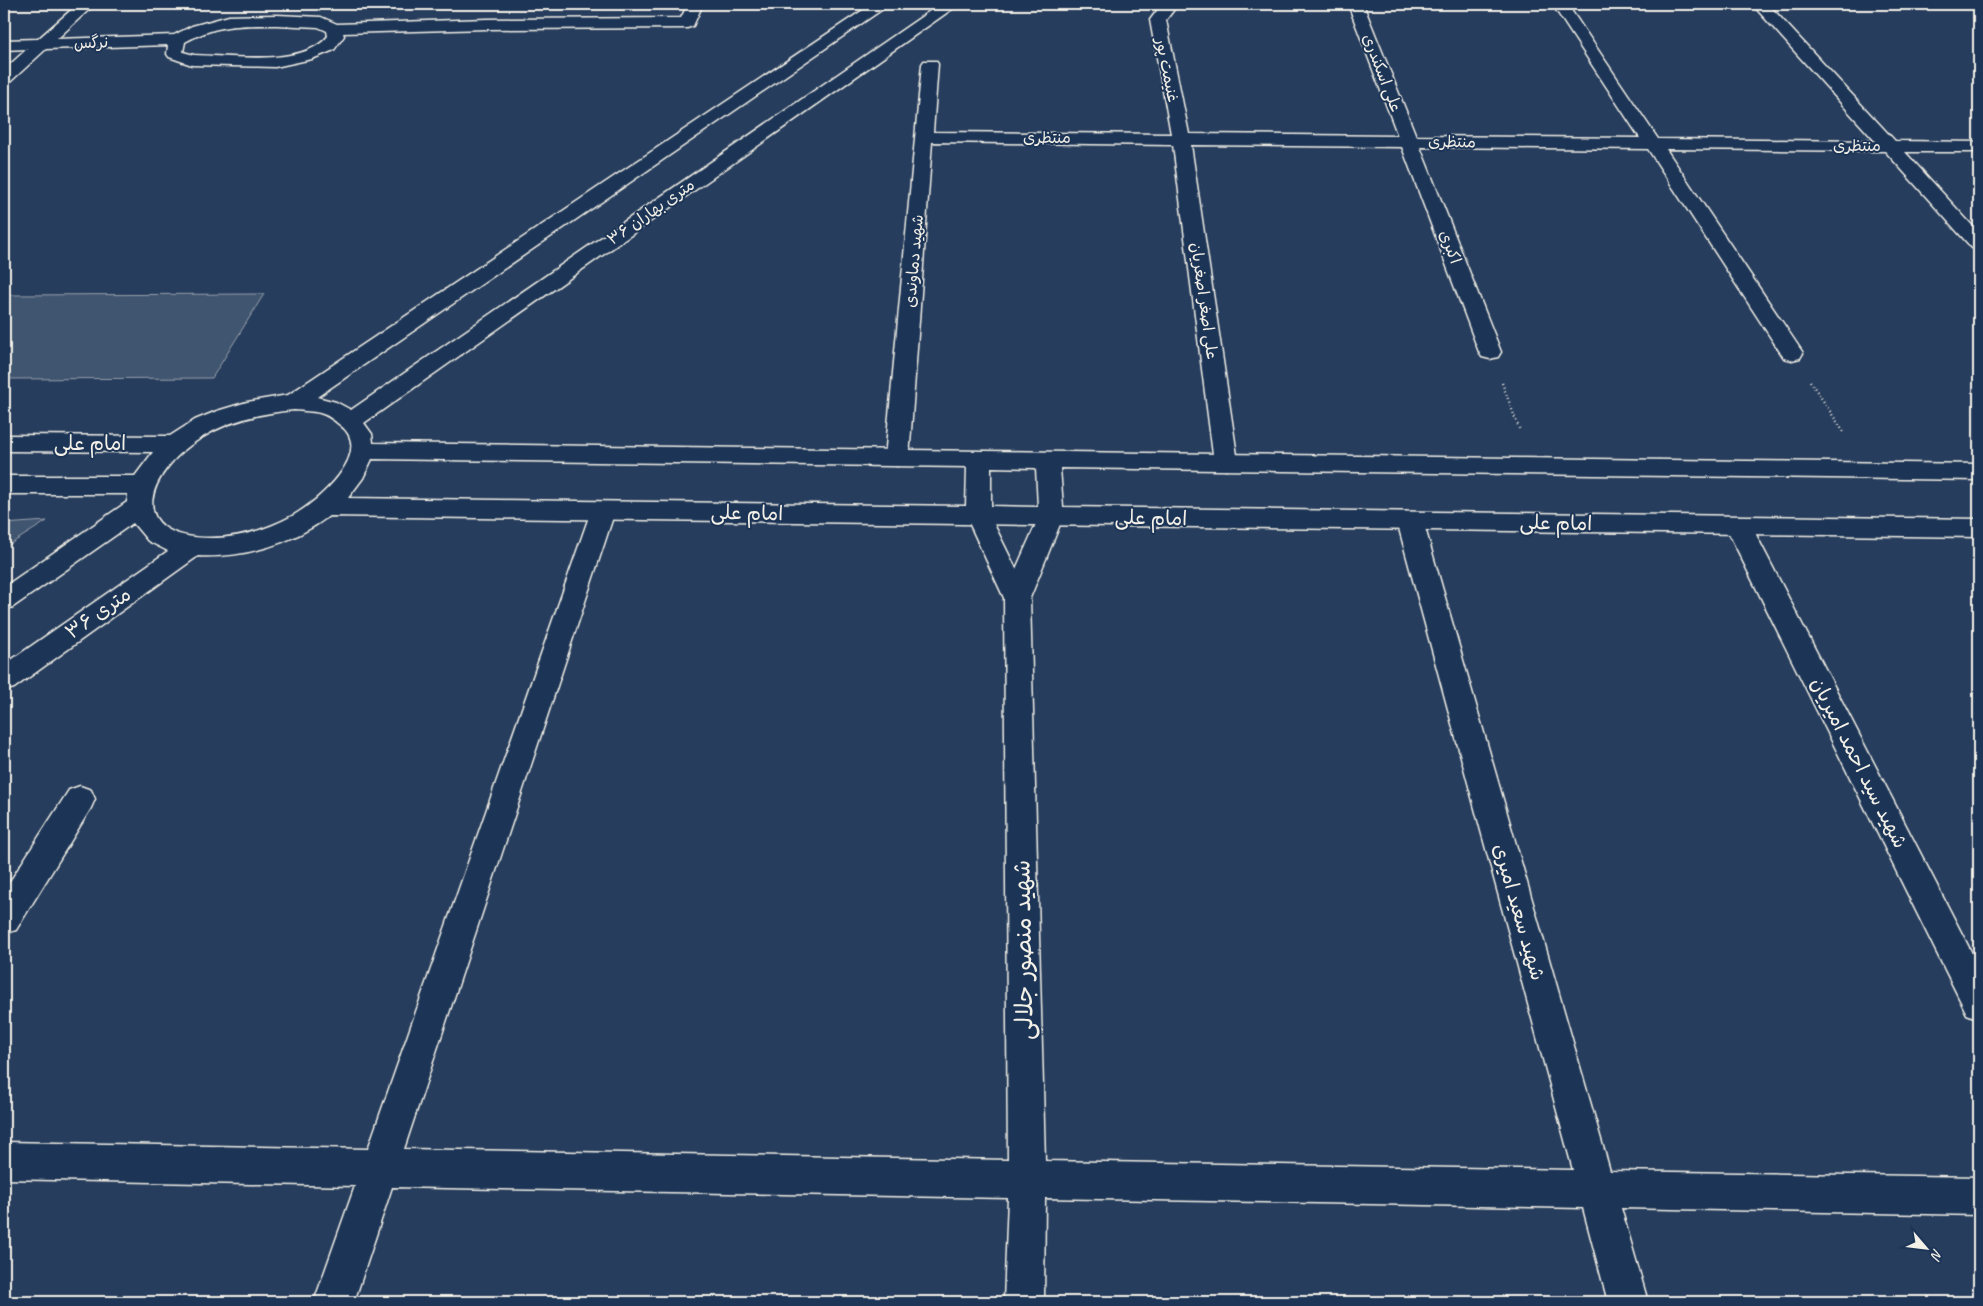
<svg xmlns="http://www.w3.org/2000/svg" width="1983" height="1306" font-family="Caveat,'Playpen Sans Arabic',sans-serif">
<rect width="100%" height="100%" fill="#263d5d"/>
<filter id="ink" filterUnits="userSpaceOnUse"><feTurbulence type="fractalNoise" baseFrequency=".02" numOctaves="2"/><feDisplacementMap in="SourceGraphic" scale="10" xChannelSelector="R" yChannelSelector="G"/><feConvolveMatrix kernelMatrix="1 2 1 2 8 2 1 2 1" color-interpolation-filters="sRGB"/></filter>
<g filter="url(#ink)">
<g fill="#40546f" stroke="#9aa2ac">
<path d="M 264,294 L 212,378 L 4,379 L 4,302 L 10,295 Z"/>
<path d="M 47,521 L 4,548 L 4,524 Z"/>
</g>
<g fill="none" stroke-linecap="round" stroke-linejoin="round">
<g stroke="#f4f1e8" stroke-width="3">
<g id="street">
<path d="M 78,4 L 95,4 L 57,39 L 174,35 L 192,26 L 229,16 L 277,15 L 321,17 L 337,24 L 487,19 L 681,18 L 688,4 L 703,4 L 693,26 L 687,28 L 487,29 L 343,33 L 344,36 L 334,50 L 312,59 L 275,67 L 192,65 L 169,57 L 167,54 L 168,45 L 46,49 L 10,82 L 4,83 L 4,70 L 27,49 L 4,50 L 4,40 L 38,39 ZM 277,25 L 318,27 L 327,31 L 328,36 C 305,67 229,56 194,55 L 183,52 L 185,42 C 218,24 240,25 277,25 Z"/>
<path d="M 1162,4 L 1178,4 L 1166,20 L 1189,134 L 1398,136 L 1348,4 L 1363,4 L 1416,136 L 1640,138 L 1552,4 L 1567,4 L 1658,139 L 1875,141 L 1752,4 L 1768,4 L 1895,141 L 1979,142 L 1979,152 L 1905,152 L 1979,233 L 1979,250 L 1972,248 L 1885,151 L 1666,149 L 1803,353 L 1800,358 L 1792,360 L 1784,358 L 1648,149 L 1420,147 L 1501,352 L 1498,357 L 1490,359 L 1482,357 L 1479,352 L 1402,147 L 1191,145 L 1238,462 L 1234,468 L 1226,470 L 1218,468 L 1214,462 L 1173,145 L 932,142 L 909,458 L 905,464 L 897,466 L 889,464 L 885,458 L 922,64 L 924,61 L 936,61 L 938,64 L 933,132 L 1171,134 L 1150,20 Z"/>
<path d="M 603,502 L 612,505 L 615,511 L 404,1149 L 1008,1160 L 1004,598 L 966,516 L 969,510 L 978,507 L 987,510 L 1016,569 L 1039,517 L 1042,511 L 1051,508 L 1060,511 L 1063,517 L 1030,598 L 1045,1161 L 1573,1170 L 1397,521 L 1401,515 L 1410,512 L 1419,515 L 1423,521 L 1610,1171 L 1979,1177 L 1979,1215 L 1621,1208 L 1648,1302 L 1608,1302 L 1583,1208 L 1045,1198 L 1044,1302 L 1004,1302 L 1008,1198 L 392,1187 L 354,1302 L 314,1302 L 355,1186 L 4,1179 L 4,1142 L 368,1149 L 591,511 L 594,505 Z"/>
<path d="M 1738,516 L 1747,519 L 1751,525 L 1979,967 L 1979,1019 L 1967,1014 L 1725,525 L 1729,519 Z"/>
<path d="M 80,786 L 91,790 L 95,799 L 91,808 L 16,930 L 4,934 L 4,891 L 69,790 Z"/>
</g>
</g>
<g stroke="#f4f1e8" stroke-width="3">
<path id="secondary" d="M 872,4 L 890,4 L 317,397 L 336,402 L 351,410 L 940,4 L 957,4 L 955,7 L 364,423 L 372,434 L 373,443 L 1979,464 L 1979,480 L 1060,468 L 1063,507 L 1979,519 L 1979,537 L 329,516 C 292,544 244,558 198,556 L 14,688 L 4,691 L 4,665 L 168,551 L 148,541 L 133,523 L 13,607 L 4,610 L 4,587 L 127,502 L 128,494 L 4,494 L 4,476 L 135,476 L 153,452 L 4,451 L 4,435 L 170,436 L 195,420 L 217,411 L 247,402 L 288,395 ZM 294,410 C 303,411 312,411 320,413 C 328,415 334,420 340,425 C 376,452 317,502 294,515 C 268,529 241,538 211,538 C 123,538 146,472 201,438 C 229,420 261,413 294,410 ZM 372,459 L 967,467 L 966,506 L 348,498 L 363,478 ZM 991,467 L 1036,468 L 1038,507 L 991,506 Z"/>
</g>
<g stroke="#f4f1e8" stroke-width="2.5" stroke-dasharray="1 3" stroke-linecap="butt">
<path d="M 1810,381 L 1845,434"/>
<path d="M 1502,383 L 1520,431"/>
</g>
<use href="#street" fill="#1d3557" fill-rule="evenodd"/>
<use href="#secondary" fill="#1d3557" fill-rule="evenodd"/>
</g>
</g>
<g text-anchor="middle" dominant-baseline="central" stroke-width="4" stroke-linejoin="round" paint-order="stroke">
<g font-size="16" fill="#f4f1e8" stroke="#1d3557">
<text transform="translate(91 43) rotate(-2)">نرگس</text>
<text transform="translate(1167 70) rotate(79)">غنیمت پور</text>
<text transform="translate(1382 73) rotate(69)">علی اسکندری</text>
<text x="1047" y="138">منتظری</text>
<text transform="translate(1452 142) rotate(1)">منتظری</text>
<text x="1857" y="146">منتظری</text>
<text transform="translate(651 212) rotate(-35)">۳۶ متری بهاران</text>
<text transform="translate(1450 247) rotate(69)">اکبری</text>
<text transform="translate(914 261) rotate(-85)">شهید دماوندی</text>
<text transform="translate(1204 301) rotate(82)">علی اصغر اصغریان</text>
</g>
<g font-size="20" fill="#f4f1e8" stroke="#1d3557">
<text x="90" y="443">امام علی</text>
<text transform="translate(747 513) rotate(1)">امام علی</text>
<text transform="translate(1151 518) rotate(1)">امام علی</text>
<text transform="translate(1556 523) rotate(1)">امام علی</text>
<text transform="translate(98 613) rotate(-35)">۳۶ متری</text>
<text transform="translate(1859 763) rotate(63)">شهید سید احمد امیریان</text>
<text transform="translate(1519 912) rotate(74)">شهید سعید امیری</text>
</g>
<g font-size="24" fill="#f4f1e8" stroke="#1d3557">
<text transform="translate(1023 950) rotate(-91)">شهید منصور جلالی</text>
</g>
</g>
<rect width="1983" height="1306" fill="none" stroke="#1d3557" stroke-width="20"/>
<rect x="10" y="10" width="1963" height="1286" fill="none" stroke="#f4f1e8" stroke-width="2" filter="url(#ink)"/>
<g transform="translate(1926 1248) rotate(118)" stroke="#1d3557" stroke-width="4" paint-order="stroke">
<path d="M0-4L9 19L0 12L-9 19Z" fill="#f4f1e8"/>
<text y="-8" font-size="14" font-weight="bold" text-anchor="middle" fill="#f4f1e8">N</text>
</g>
</svg>
